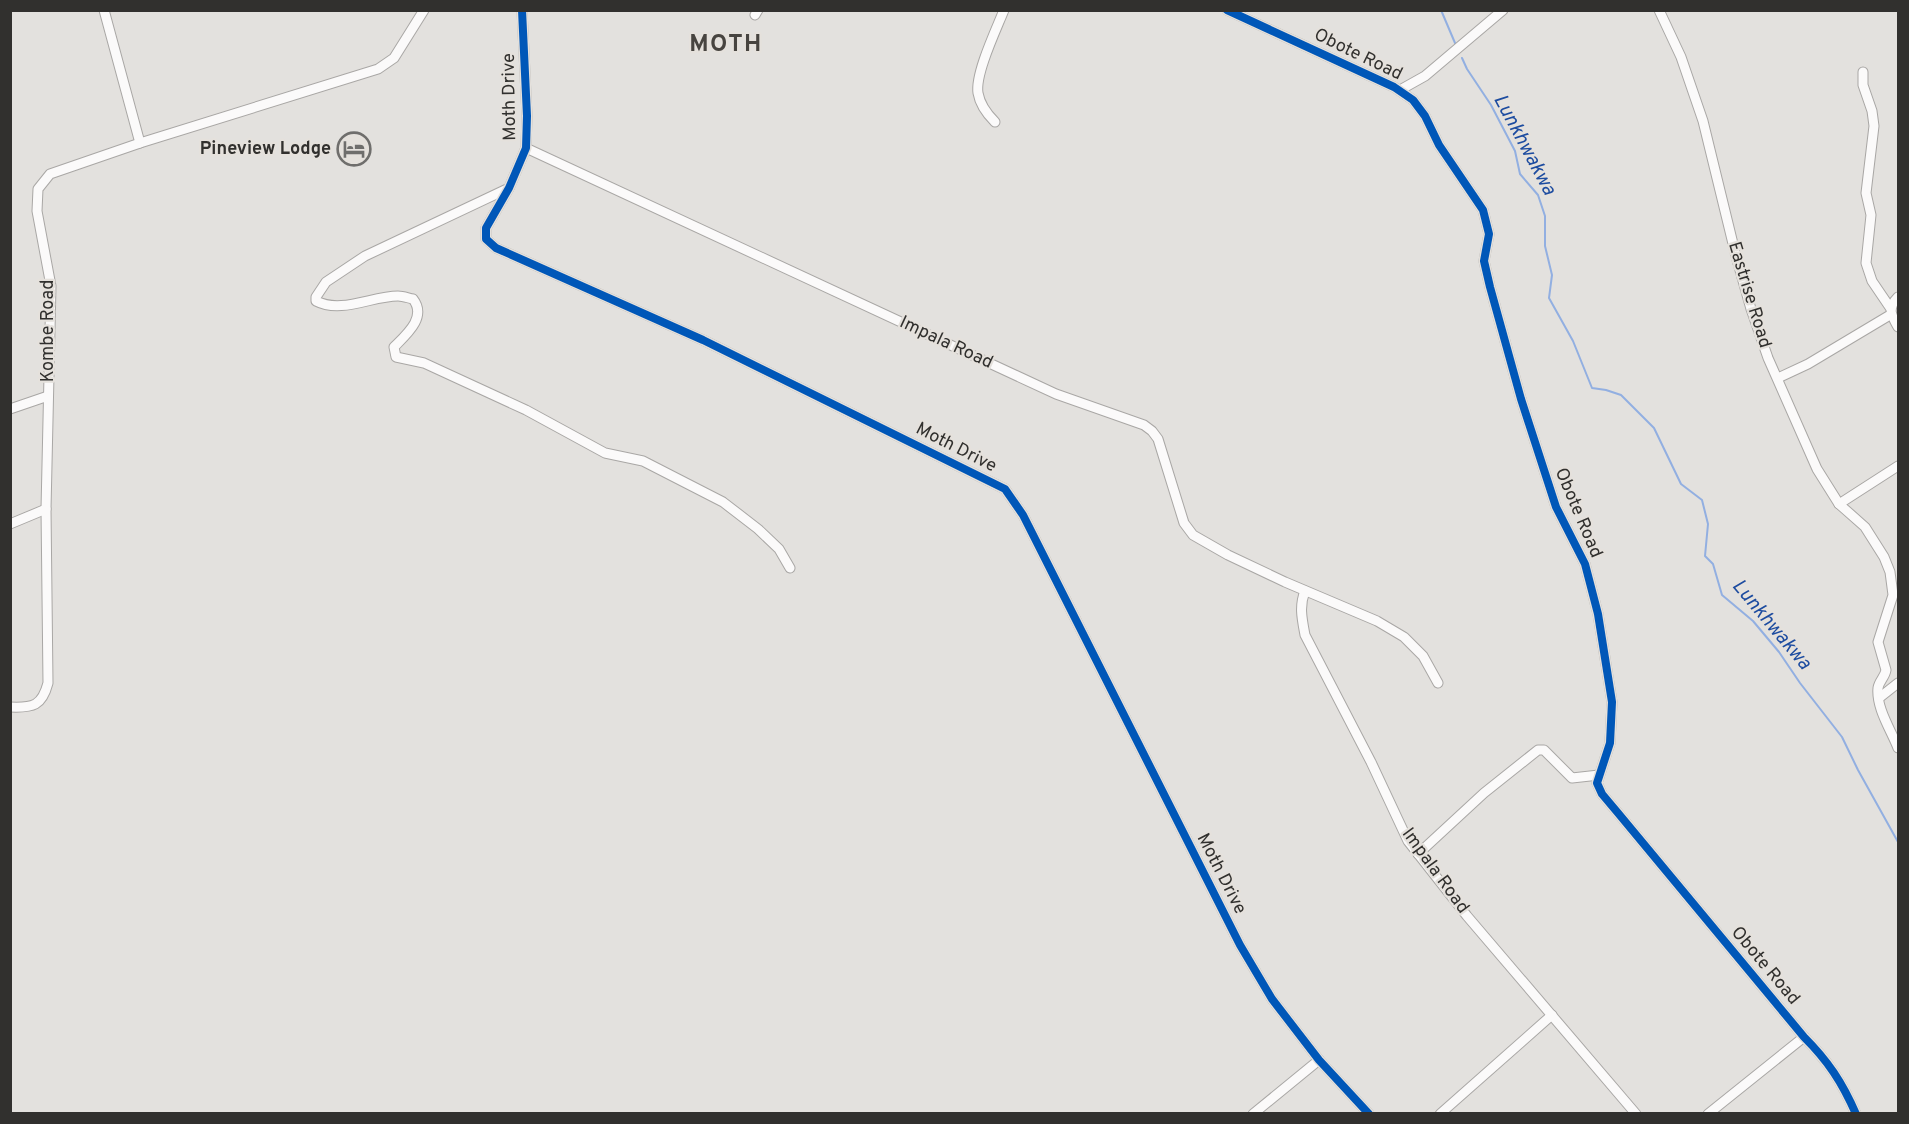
<svg xmlns="http://www.w3.org/2000/svg" width="1909" height="1124" font-family="Overpass,sans-serif">
<rect width="100%" height="100%" fill="#e3e1de"/>
<g fill="none" stroke-linecap="round" stroke-linejoin="round">
<g stroke="#92afe1" stroke-width="2">
<path d="M 1441,10 L 1455,43"/>
<path d="M 1462,58 L 1467,69 L 1491,105 L 1515,151 L 1520,174 L 1538,195 L 1545,216 L 1545,246 L 1552,275 L 1549,298 L 1573,341 L 1592,388 L 1606,390 L 1621,395 L 1654,428 L 1681,484 L 1702,500 L 1708,524 L 1705,556 L 1713,564 L 1722,595 L 1753,621 L 1779,652 L 1800,683 L 1842,737 L 1858,770 L 1898,842"/>
</g>
<g stroke="#a9a7a5" stroke-width="11">
<g id="minor">
<path d="M 104,10 L 140,143"/>
<path d="M 522,10 L 527,116 L 526,148 L 509,188 L 486,228 L 486,239 L 496,248 L 703,340 L 1005,489 L 1023,515 L 1240,945 L 1272,999 L 1319,1060 L 1369,1114"/>
<path d="M 1227,10 L 1394,87 L 1413,100 L 1425,116 L 1439,145 L 1483,210 L 1489,234 L 1484,261 L 1490,287 L 1521,399 L 1556,507 L 1585,564 L 1598,614 L 1612,702 L 1610,743 L 1597,783 L 1602,794 L 1618,813 L 1804,1037 C 1828,1061 1842,1082 1856,1114"/>
<path d="M 1659,10 L 1681,57 L 1703,121 L 1736,256 L 1751,309 L 1768,358 L 1817,469 L 1839,504 L 1865,527 L 1884,557 L 1890,572 L 1893,595 L 1878,642 L 1886,670 C 1885,677 1879,681 1878,688 C 1876,708 1891,730 1898,748"/>
<path d="M 755,15 L 758,10"/>
<path d="M 1863,72 L 1863,85 L 1872,111 L 1874,126 L 1866,193 L 1871,215 L 1866,263 L 1872,281 L 1891,309"/>
<path d="M 1400,90 L 1425,76 L 1503,10"/>
<path d="M 995,122 C 987,114 980,105 978,93 C 975,74 996,30 1004,10"/>
<path d="M 526,148 L 1056,394 L 1144,425 L 1152,431 L 1158,439 L 1184,523 L 1193,535 L 1228,555 L 1285,582 L 1377,621 L 1404,637 L 1423,656 L 1438,683"/>
<path d="M 509,188 L 365,256 L 326,282 L 316,297 L 316,301 C 341,314 372,296 398,296 C 403,296 408,298 413,299 C 427,317 407,334 394,347 L 396,357 L 424,363 L 526,410 L 605,453 L 643,461 L 723,502 L 758,529 L 779,549 L 790,568"/>
<path d="M 1898,297 C 1887,308 1891,315 1898,327"/>
<path d="M 1778,378 L 1808,364 L 1890,315"/>
<path d="M 10,409 L 48,396"/>
<path d="M 1839,504 L 1898,466"/>
<path d="M 10,524 L 46,509"/>
<path d="M 1305,591 C 1299,606 1302,619 1305,635 L 1371,762 L 1408,841 L 1467,916 L 1636,1114"/>
<path d="M 1879,698 L 1898,683"/>
<path d="M 10,707 C 33,708 42,706 48,683 L 46,509 L 51,286 L 37,211 L 38,189 L 50,174 L 140,143 L 378,69 L 394,58 L 424,10"/>
<path d="M 1418,854 L 1484,793 L 1538,750 L 1544,750 L 1572,778 L 1599,775"/>
<path d="M 1253,1114 L 1319,1060"/>
<path d="M 1440,1114 L 1552,1015"/>
<path d="M 1708,1114 L 1804,1037"/>
</g>
</g>
<use href="#minor" stroke="#fbfafa" stroke-width="9"/>
<g stroke="#e5e1dc" stroke-width="11">
<g id="cycleway">
<path d="M 522,10 L 527,116 L 526,148 L 509,188 L 486,228 L 486,239 L 496,248 L 703,340 L 1005,489 L 1023,515 L 1240,945 L 1272,999 L 1319,1060 L 1369,1114"/>
<path d="M 1227,10 L 1394,87 L 1413,100 L 1425,116 L 1439,145 L 1483,210 L 1489,234 L 1484,261 L 1490,287 L 1521,399 L 1556,507 L 1585,564 L 1598,614 L 1612,702 L 1610,743 L 1597,783 L 1602,794 L 1618,813 L 1804,1037 C 1828,1061 1842,1082 1856,1114"/>
</g>
</g>
<use href="#cycleway" stroke="#0057b8" stroke-width="8"/>
</g>
<defs>
<g id="hotel-ring" transform="scale(1.725)"><circle r="9.5" fill="#e5e1dc" stroke="#6f6e6c" stroke-width="1.5"/><path d="M-6-4.5h1.5V1H6V5H4.5V3h-9V5H-6ZM-4 0a1.8 1.8 0 1 1 3.6 0ZM.5 0V-2.5h3Q6-2.5 6 0Z" fill="#6f6e6c"/></g>
</defs>
<g fill-rule="evenodd">
<use href="#hotel-ring" x="354" y="149"/>
</g>
<g text-anchor="middle" dominant-baseline="central" stroke-width="4.5" stroke-linejoin="round" paint-order="stroke">
<g font-size="18" fill="#31302e" stroke="#e5e1dc">
<text transform="translate(1358 55) rotate(26)">Obote Road</text>
<text transform="translate(510 97) rotate(-91)">Moth Drive</text>
<text transform="translate(1749 295) rotate(73)">Eastrise Road</text>
<text transform="translate(48 331) rotate(-90)">Kombe Road</text>
<text transform="translate(946 343) rotate(25)">Impala Road</text>
<text transform="translate(956 448) rotate(27)">Moth Drive</text>
<text transform="translate(1578 513) rotate(67)">Obote Road</text>
<text transform="translate(1435 871) rotate(54)">Impala Road</text>
<text transform="translate(1221 874) rotate(63)">Moth Drive</text>
<text transform="translate(1765 966) rotate(50)">Obote Road</text>
</g>
<g font-size="18" font-weight="bold" fill="#31302e" stroke="#e5e1dc" text-anchor="end">
<text x="331" y="149">Pineview Lodge</text>
</g>
<g font-size="20" font-style="italic" fill="#1d4ca0" stroke="#e5e1dc">
<text transform="translate(1524 145) rotate(62)">Lunkhwakwa</text>
<text transform="translate(1771 625) rotate(50)">Lunkhwakwa</text>
</g>
<g font-size="24" font-weight="bold" letter-spacing="1.5" fill="#474440" stroke="#e5e1dc">
<text x="726" y="45">MOTH</text>
</g>
</g>
<rect width="1909" height="1124" fill="none" stroke="#31302e" stroke-width="24"/>
</svg>
